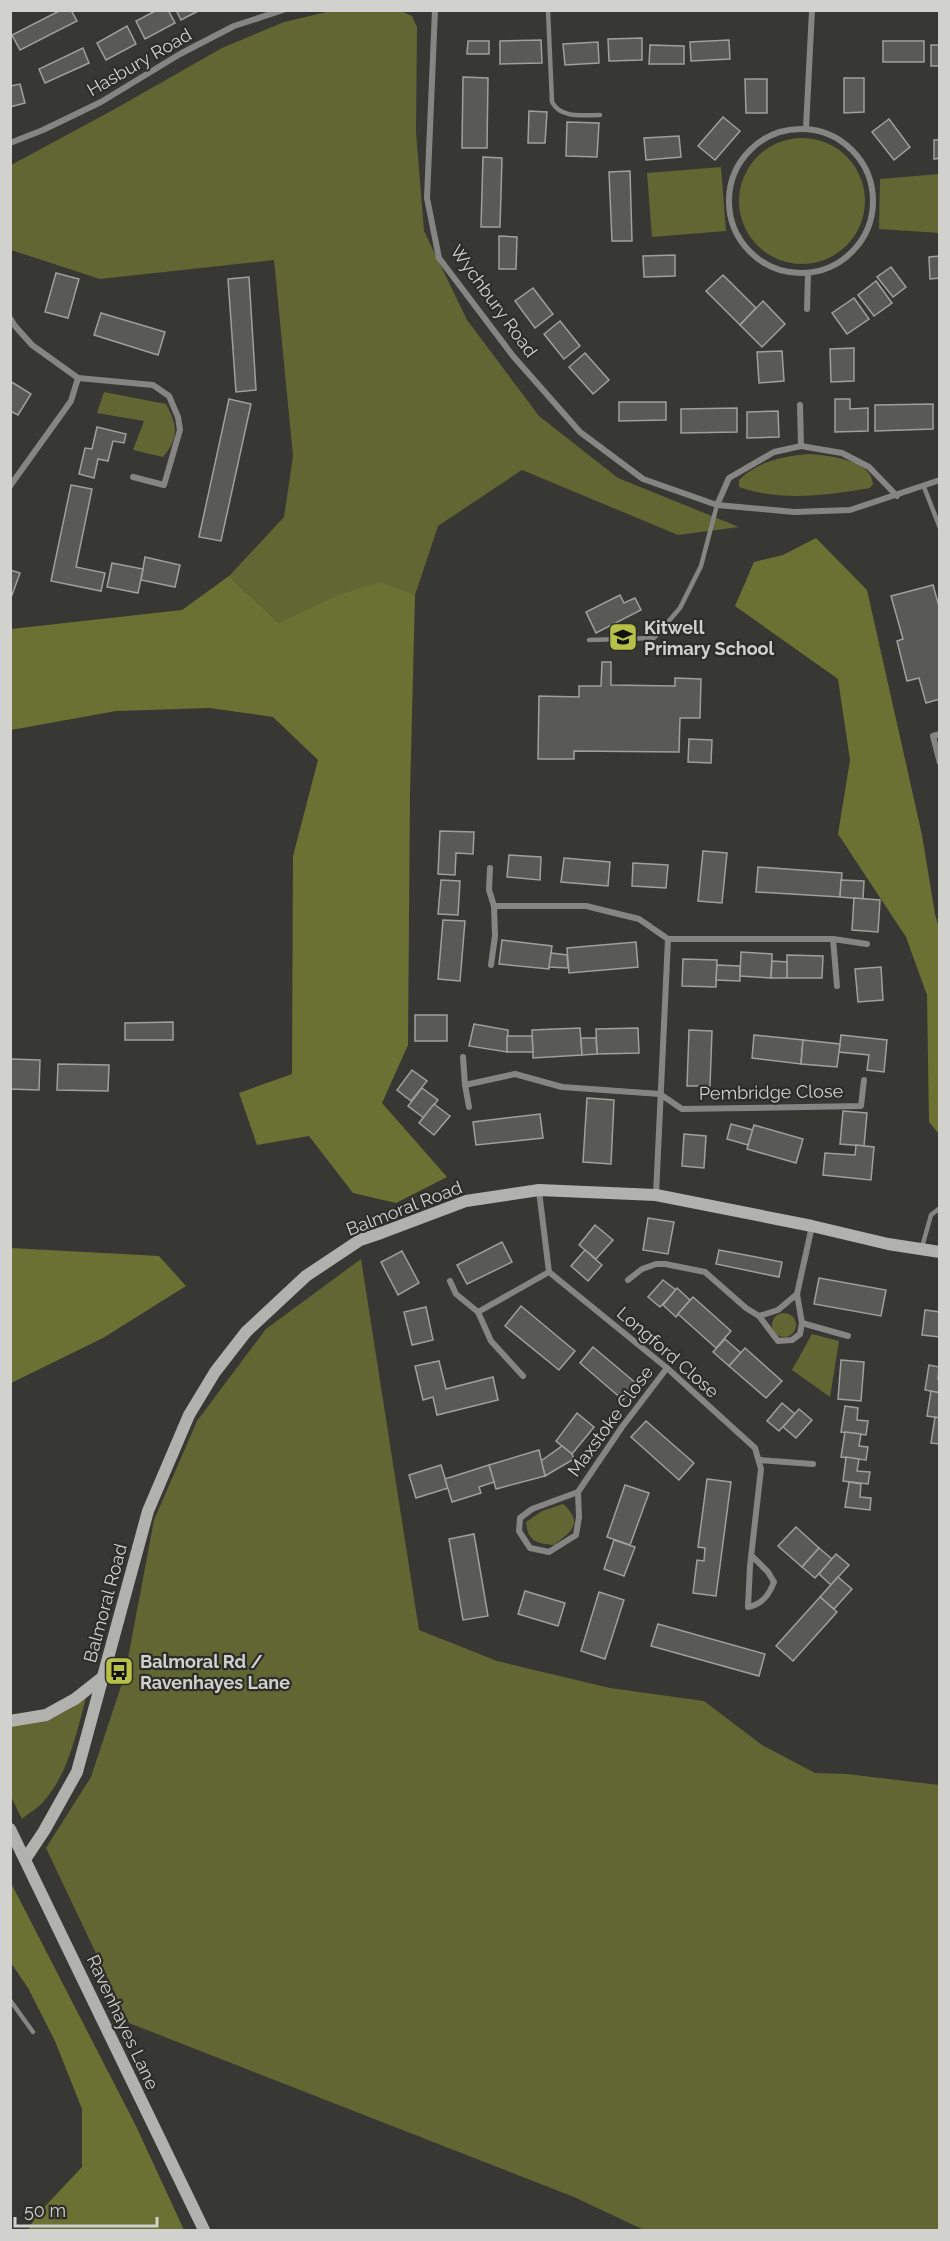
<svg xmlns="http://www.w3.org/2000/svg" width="950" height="2241" font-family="Raleway,sans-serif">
<rect width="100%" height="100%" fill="#373833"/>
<g fill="#616633">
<path d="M 331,11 L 401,11 L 412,16 L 417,27 L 416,132 L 424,231 L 467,320 L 539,416 L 618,478 L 739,527 L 678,535 L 522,470 L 438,526 L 415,595 L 329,670 L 229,576 L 284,517 L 293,456 L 274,260 L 100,279 L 11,250 L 11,165 L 113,110 L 222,48 L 284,22 Z"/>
<circle cx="802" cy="201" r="63"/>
<path d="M 721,167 L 726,231 L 652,237 L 647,173 Z"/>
<path d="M 939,174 L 939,233 L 879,229 L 880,179 Z"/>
<path d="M 104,392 L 166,404 C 178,426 179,438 163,457 L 133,450 L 144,421 L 97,413 Z"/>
<path d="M 810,454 C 829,456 871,459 873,484 L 870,488 C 828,495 781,502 739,487 L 739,480 C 758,461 784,456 810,454 Z"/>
<path d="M 361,1259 L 419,1630 L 497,1661 L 610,1688 L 704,1701 L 762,1745 L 815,1773 L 847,1774 L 939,1785 L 939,2230 L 644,2230 L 574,2197 L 129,2023 L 46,1848 L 91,1777 L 125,1674 L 154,1520 L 197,1421 L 266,1329 Z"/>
<circle cx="784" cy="1325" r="12"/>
<path d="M 812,1334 L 839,1341 L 830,1397 L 792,1370 Z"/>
<path d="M 563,1504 C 584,1523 572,1531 554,1545 C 536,1543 528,1542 526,1522 L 542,1511 Z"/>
<path d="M 86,1698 C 76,1734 69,1772 44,1801 C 38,1808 29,1813 22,1819 L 11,1797 L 11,1725 L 49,1720 L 72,1708 Z"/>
</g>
<g fill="#6b7132">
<path d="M 816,538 L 867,590 L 922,835 L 935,914 L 939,928 L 939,1134 L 929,1122 L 927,995 L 906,937 L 838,834 L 850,760 L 838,679 L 735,606 L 754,562 L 783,555 Z"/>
<path d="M 229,576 L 279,623 L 338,595 L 380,582 L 415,595 L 410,793 L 408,1045 L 382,1103 L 447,1177 L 396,1203 L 353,1193 L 309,1136 L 257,1145 L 239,1093 L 292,1074 L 293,856 L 318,760 L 273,717 L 209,708 L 116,711 L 11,730 L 11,629 L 182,610 Z"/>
<path d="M 11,1248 L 159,1256 L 186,1286 L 103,1338 L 11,1383 Z"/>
<path d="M 11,1883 L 136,2126 L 184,2230 L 28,2230 L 36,2216 L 82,2167 L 82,2109 L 55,2041 L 28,1988 L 11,1963 Z"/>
</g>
<g fill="#595a55" stroke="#a0a09b" stroke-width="1.5">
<path d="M 61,10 L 71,10 L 77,21 L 20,50 L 12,35 Z"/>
<path d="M 157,10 L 168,10 L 175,23 L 145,39 L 136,21 Z"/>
<path d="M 176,10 L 200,10 L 181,20 Z"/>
<path d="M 127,26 L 136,44 L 106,60 L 97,43 Z"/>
<path d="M 642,38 L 642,60 L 609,61 L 608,39 Z"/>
<path d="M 541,40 L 542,63 L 500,64 L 500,41 Z"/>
<path d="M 729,40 L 730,59 L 691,61 L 690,42 Z"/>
<path d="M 468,41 L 489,41 L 489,54 L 467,54 Z"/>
<rect x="883" y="41" width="41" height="21"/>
<path d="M 598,42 L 599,63 L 565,65 L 563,44 Z"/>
<path d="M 650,45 L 684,46 L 684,64 L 649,64 Z"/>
<rect x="931" y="45" width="9" height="21"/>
<path d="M 83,48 L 89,63 L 45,83 L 39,69 Z"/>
<path d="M 463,77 L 488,78 L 487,148 L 462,148 Z"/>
<path d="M 844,78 L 864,78 L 864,112 L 844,113 Z"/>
<path d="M 745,79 L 767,79 L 767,113 L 746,113 Z"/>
<path d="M 20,84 L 25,103 L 10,107 L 10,86 Z"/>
<path d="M 529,111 L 547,112 L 545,143 L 528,143 Z"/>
<path d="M 723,117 L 740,131 L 715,160 L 698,146 Z"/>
<path d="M 889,119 L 910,147 L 894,160 L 872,132 Z"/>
<path d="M 567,122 L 599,123 L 597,157 L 566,156 Z"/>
<path d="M 679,136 L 681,157 L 646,160 L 644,138 Z"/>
<path d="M 934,140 L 940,140 L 940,158 L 934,159 Z"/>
<path d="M 483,157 L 502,158 L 500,227 L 481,227 Z"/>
<path d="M 630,171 L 632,241 L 612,241 L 609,172 Z"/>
<path d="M 499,236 L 517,237 L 516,269 L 499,269 Z"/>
<path d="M 675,255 L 675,276 L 644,277 L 643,256 Z"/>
<path d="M 940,256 L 940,278 L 930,279 L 929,257 Z"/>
<path d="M 891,267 L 906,287 L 893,297 L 877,277 Z"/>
<path d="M 56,273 L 79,279 L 68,318 L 45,312 Z"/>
<path d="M 723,275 L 756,308 L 740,325 L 706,291 Z"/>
<path d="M 249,277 L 256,390 L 236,392 L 228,279 Z"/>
<path d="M 876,281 L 892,303 L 874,316 L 858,295 Z"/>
<path d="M 533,288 L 553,314 L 535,328 L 515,301 Z"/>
<path d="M 854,298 L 869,319 L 847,334 L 832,313 Z"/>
<path d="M 763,301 L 785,324 L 762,347 L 740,325 Z"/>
<path d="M 101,313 L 165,332 L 158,355 L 94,335 Z"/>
<path d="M 560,321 L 580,346 L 564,359 L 544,334 Z"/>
<path d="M 854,348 L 854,381 L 831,382 L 830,349 Z"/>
<path d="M 782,351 L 784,381 L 759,383 L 757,352 Z"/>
<path d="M 585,353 L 609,380 L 593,394 L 569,367 Z"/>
<path d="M 10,381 L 31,394 L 18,415 L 10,411 Z"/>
<path d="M 229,399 L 251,404 L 221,541 L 199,537 Z"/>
<path d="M 835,399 L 850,399 L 850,409 L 868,408 L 868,431 L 835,432 Z"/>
<path d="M 619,402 L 666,402 L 666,420 L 619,421 Z"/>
<path d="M 933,404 L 933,429 L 875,431 L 875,405 Z"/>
<path d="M 737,408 L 737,432 L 681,433 L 681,409 Z"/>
<path d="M 778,411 L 779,437 L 747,438 L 747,412 Z"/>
<path d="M 97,427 L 126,434 L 124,443 L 113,441 L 108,461 L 98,459 L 94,478 L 79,474 L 85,448 L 92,449 Z"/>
<path d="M 71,485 L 92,489 L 76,567 L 105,573 L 101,591 L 51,581 Z"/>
<path d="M 145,557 L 180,565 L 175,587 L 141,580 Z"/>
<path d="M 112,563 L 143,569 L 138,593 L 107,587 Z"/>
<path d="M 10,570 L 20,573 L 12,595 L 10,594 Z"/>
<path d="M 933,585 L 940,610 L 940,699 L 926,703 L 919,678 L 907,681 L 897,641 L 903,639 L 891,596 Z"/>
<path d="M 620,595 L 624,603 L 635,598 L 641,610 L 596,633 L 586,612 Z"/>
<path d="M 602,662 L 611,662 L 611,685 L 675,686 L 675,678 L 701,679 L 700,718 L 680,718 L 679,752 L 574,751 L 574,759 L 538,759 L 539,696 L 579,697 L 579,686 L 601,686 Z"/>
<path d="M 689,739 L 712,740 L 711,763 L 688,762 Z"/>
<path d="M 440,831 L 474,832 L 473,854 L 456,853 L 455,875 L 438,874 Z"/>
<path d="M 703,851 L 727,853 L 722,903 L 698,901 Z"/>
<path d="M 509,855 L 541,857 L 540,880 L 507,877 Z"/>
<path d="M 564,858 L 610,862 L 608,886 L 561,882 Z"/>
<path d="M 633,863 L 668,865 L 666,888 L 632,886 Z"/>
<path d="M 758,867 L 842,873 L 840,897 L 756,892 Z"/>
<path d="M 441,880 L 460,881 L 458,915 L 438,914 Z"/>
<path d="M 841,880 L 864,881 L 863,899 L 840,897 Z"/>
<path d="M 854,898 L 880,900 L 878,932 L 852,930 Z"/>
<path d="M 443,920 L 465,921 L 460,981 L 438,979 Z"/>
<path d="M 502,940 L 552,946 L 549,969 L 499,964 Z"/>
<path d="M 636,942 L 638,967 L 569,973 L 567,948 Z"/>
<path d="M 741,952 L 772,954 L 771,978 L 740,976 Z"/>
<path d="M 551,953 L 567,955 L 568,968 L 549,967 Z"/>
<path d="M 787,955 L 823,956 L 822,978 L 787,978 Z"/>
<path d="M 683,959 L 717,960 L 716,987 L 682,986 Z"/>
<path d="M 772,961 L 787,962 L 787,978 L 771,978 Z"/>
<path d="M 717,965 L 740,966 L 740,981 L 716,980 Z"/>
<path d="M 881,967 L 883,1000 L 858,1002 L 855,969 Z"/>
<rect x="415" y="1015" width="32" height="26"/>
<path d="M 173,1022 L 173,1040 L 125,1040 L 125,1023 Z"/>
<path d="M 474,1024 L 508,1030 L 507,1052 L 469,1046 Z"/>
<path d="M 580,1028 L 582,1055 L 533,1058 L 532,1030 Z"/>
<path d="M 638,1028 L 639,1053 L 597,1054 L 596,1029 Z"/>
<path d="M 689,1030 L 712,1031 L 710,1086 L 687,1086 Z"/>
<path d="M 754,1035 L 803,1040 L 801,1064 L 752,1058 Z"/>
<path d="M 841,1035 L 887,1040 L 884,1072 L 867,1070 L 869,1055 L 839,1052 Z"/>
<path d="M 507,1036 L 532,1036 L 533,1052 L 507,1052 Z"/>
<path d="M 581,1038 L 596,1038 L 597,1054 L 582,1055 Z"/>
<path d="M 803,1040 L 840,1044 L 837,1067 L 801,1064 Z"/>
<path d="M 10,1059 L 40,1060 L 39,1090 L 10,1089 Z"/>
<path d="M 58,1064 L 109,1065 L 108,1091 L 57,1090 Z"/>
<path d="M 412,1070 L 427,1081 L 411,1101 L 397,1090 Z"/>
<path d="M 422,1088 L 438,1100 L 424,1118 L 408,1106 Z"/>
<path d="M 587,1098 L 614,1100 L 611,1164 L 583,1162 Z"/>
<path d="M 434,1104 L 450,1116 L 434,1135 L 419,1123 Z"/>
<path d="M 843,1111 L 867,1113 L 864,1146 L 840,1144 Z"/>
<path d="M 540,1114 L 543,1138 L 476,1145 L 473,1122 Z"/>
<path d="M 731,1124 L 753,1130 L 748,1145 L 727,1139 Z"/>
<path d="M 754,1125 L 803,1139 L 796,1163 L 747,1149 Z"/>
<path d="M 684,1134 L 706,1136 L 704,1168 L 682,1166 Z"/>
<path d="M 856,1145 L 874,1147 L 871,1180 L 823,1175 L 825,1153 L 855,1155 Z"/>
<path d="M 648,1218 L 674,1222 L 668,1254 L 643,1250 Z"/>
<path d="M 595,1225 L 613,1240 L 596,1259 L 579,1245 Z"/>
<path d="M 502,1242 L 512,1262 L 467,1284 L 457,1265 Z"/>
<path d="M 585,1250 L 602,1265 L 588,1281 L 571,1266 Z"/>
<path d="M 719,1250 L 782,1262 L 779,1277 L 716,1264 Z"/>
<path d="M 402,1251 L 419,1283 L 398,1295 L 381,1262 Z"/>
<path d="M 819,1278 L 886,1290 L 881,1316 L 814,1304 Z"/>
<path d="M 663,1280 L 676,1290 L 660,1307 L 648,1297 Z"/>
<path d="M 677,1288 L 690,1300 L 676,1317 L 663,1305 Z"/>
<path d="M 693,1297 L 731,1331 L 716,1348 L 678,1314 Z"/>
<path d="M 521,1306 L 575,1351 L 559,1370 L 505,1326 Z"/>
<path d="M 426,1307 L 433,1340 L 412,1345 L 404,1312 Z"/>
<path d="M 925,1310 L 940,1312 L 940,1337 L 922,1335 Z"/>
<path d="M 725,1339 L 741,1353 L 729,1366 L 713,1352 Z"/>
<path d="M 593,1347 L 637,1384 L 623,1400 L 580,1363 Z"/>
<path d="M 745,1348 L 782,1381 L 766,1398 L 729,1366 Z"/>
<path d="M 841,1360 L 864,1362 L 861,1401 L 838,1399 Z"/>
<path d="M 439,1361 L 446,1389 L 493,1377 L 498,1400 L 437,1415 L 433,1397 L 423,1400 L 415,1366 Z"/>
<path d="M 929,1365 L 939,1367 L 938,1379 L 940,1379 L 940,1393 L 925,1390 Z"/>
<path d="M 931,1391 L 940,1393 L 940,1418 L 927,1416 Z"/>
<path d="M 782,1403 L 795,1414 L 779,1431 L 767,1421 Z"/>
<path d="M 845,1406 L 858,1408 L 857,1420 L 868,1421 L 866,1435 L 841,1432 Z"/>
<path d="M 799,1409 L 812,1420 L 796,1438 L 783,1427 Z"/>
<path d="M 577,1413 L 594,1427 L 572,1454 L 556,1441 Z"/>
<path d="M 935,1417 L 940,1418 L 940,1444 L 931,1443 Z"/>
<path d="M 646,1421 L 694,1463 L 679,1480 L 631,1437 Z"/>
<path d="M 845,1432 L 861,1434 L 859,1446 L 868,1447 L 866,1460 L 841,1457 Z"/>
<path d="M 562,1446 L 572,1454 L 574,1459 L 545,1476 L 541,1461 Z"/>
<path d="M 539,1450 L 545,1476 L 496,1489 L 489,1465 Z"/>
<path d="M 846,1457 L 859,1459 L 857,1471 L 870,1472 L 868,1484 L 843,1481 Z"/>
<path d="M 441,1465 L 448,1488 L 416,1498 L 409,1475 Z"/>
<path d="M 489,1465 L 494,1482 L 479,1487 L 481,1493 L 452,1502 L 445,1479 Z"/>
<path d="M 707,1479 L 731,1482 L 716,1596 L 693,1593 L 697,1560 L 704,1561 L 705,1548 L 698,1547 Z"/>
<path d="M 849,1482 L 861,1484 L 860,1497 L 871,1498 L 870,1510 L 845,1507 Z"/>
<path d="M 625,1485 L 649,1493 L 630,1545 L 607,1537 Z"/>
<path d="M 796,1527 L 819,1548 L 802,1567 L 778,1546 Z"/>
<path d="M 474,1534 L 488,1616 L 463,1620 L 449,1539 Z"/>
<path d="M 614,1540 L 635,1547 L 624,1576 L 604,1569 Z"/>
<path d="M 819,1548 L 832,1559 L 815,1578 L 802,1567 Z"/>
<path d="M 836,1554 L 849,1565 L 831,1585 L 819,1574 Z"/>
<path d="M 838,1577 L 852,1589 L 834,1609 L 820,1597 Z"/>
<path d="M 525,1591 L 565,1603 L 558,1626 L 518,1614 Z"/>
<path d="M 599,1592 L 624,1600 L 605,1659 L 581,1651 Z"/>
<path d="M 820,1597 L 837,1612 L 793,1661 L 776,1646 Z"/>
<path d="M 658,1624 L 765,1654 L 759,1676 L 651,1646 Z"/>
</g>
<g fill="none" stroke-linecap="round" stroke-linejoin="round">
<g stroke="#858683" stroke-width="4.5">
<path d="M 548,10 L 552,102 C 561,119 583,115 600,115"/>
<path d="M 924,487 L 940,528"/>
<path d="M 589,640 L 654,638 L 680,608 L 701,566 L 717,505"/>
<path d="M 922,1247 L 931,1215 L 940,1208"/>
<path d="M 10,2000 L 33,2032"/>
</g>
<g stroke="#858683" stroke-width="6">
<path d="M 435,10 L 427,198 L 439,258 L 513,356 L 580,432 L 643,479 L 717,505 L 794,512 L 850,510 L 940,480"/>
<path d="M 806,128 L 812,10"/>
<circle cx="801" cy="201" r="72"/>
<path d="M 10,143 L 43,130 L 101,102 L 180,54 L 234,26 L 283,10"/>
<path d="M 807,309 L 808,274"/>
<path d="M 10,318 L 15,326 L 32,345 L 78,378 L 153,385 L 169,396 L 178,417 L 180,430 L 164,485 L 133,477"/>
<path d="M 800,405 L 801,446"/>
<path d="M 10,486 L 71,401 L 78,378"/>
<path d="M 717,505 L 729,478 L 774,452 L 801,446 L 842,453 L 869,467 L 897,496"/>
<path d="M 940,734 L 933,736 L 940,763"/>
<path d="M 490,868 L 489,890 L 494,906 L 495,936 L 491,965"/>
<path d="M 494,906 L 586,906 L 639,919 L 668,939 L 656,1195"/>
<path d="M 668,939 L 833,939 L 867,944"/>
<path d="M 833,939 L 837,986"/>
<path d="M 463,1057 L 465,1085"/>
<path d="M 469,1107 L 465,1085 L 515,1074 L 562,1087 L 660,1094 L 682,1109 L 861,1106 L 864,1080"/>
<path d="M 539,1191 L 549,1272 L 667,1368 L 755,1448 L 761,1469 L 750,1566 L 748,1607 C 762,1605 769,1595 774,1582 L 768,1572 L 752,1556"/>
<path d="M 628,1280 L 642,1269 L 656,1264 L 665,1264 L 705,1272 L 746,1308 L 759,1316"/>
<path d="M 450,1281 L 456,1294 L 478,1312 L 491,1341 L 523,1376"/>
<path d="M 797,1294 L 802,1323 L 800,1334 L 792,1340 L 778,1341 L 759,1316 L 778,1310 Z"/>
<path d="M 797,1294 L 812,1226"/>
<path d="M 478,1312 L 549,1272"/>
<path d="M 802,1323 L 848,1336"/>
<path d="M 760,1460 L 813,1464"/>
<path d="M 578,1492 L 532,1509 L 520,1518 L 519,1531 L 530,1548 L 549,1552 L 576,1535 L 579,1517 L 578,1492 L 622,1427 L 667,1368"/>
</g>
<g stroke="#b1b2ae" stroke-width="12">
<path d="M 10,1721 L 46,1715 L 75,1699 L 103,1677"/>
<path d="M 10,1829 L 204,2230"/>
<path d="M 26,1858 L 44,1831 L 77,1772 L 148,1511 L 189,1415 L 215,1372 L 246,1332 L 306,1276 L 360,1240 L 381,1233 L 466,1201 L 539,1190 L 656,1195 L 812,1226 L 888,1244 L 940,1252"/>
</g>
</g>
<defs>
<g id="school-square" transform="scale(1.5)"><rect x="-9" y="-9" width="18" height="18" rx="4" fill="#b7c148" stroke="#2d2e29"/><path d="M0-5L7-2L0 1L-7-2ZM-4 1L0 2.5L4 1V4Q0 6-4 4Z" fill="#111"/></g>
<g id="bus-square" transform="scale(1.5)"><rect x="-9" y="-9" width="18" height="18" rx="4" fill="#b7c148" stroke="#2d2e29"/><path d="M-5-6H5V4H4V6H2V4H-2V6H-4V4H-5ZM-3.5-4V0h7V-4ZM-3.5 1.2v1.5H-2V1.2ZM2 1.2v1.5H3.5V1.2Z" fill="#111"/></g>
</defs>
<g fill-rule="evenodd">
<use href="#school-square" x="623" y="637"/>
<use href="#bus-square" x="119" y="1671"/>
</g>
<g text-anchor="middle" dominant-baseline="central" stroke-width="4.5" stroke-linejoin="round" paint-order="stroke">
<g font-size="18" fill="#d1d1ce" stroke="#2d2e29">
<text transform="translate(139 62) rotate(-30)">Hasbury Road</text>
<text transform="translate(494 301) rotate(54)">Wychbury Road</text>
<text transform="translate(771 1092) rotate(-1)">Pembridge Close</text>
<text transform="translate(404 1208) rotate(-21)">Balmoral Road</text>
<text transform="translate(668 1352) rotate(41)">Longford Close</text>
<text transform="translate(610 1421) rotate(-54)">Maxstoke Close</text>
<text transform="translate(105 1603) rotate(-75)">Balmoral Road</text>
<text transform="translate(123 2022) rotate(65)">Ravenhayes Lane</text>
</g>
<g font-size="18" font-weight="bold" fill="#d1d1ce" stroke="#2d2e29" text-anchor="start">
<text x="644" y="627">Kitwell<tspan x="644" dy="21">Primary School</tspan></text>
<text x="140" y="1661">Balmoral Rd /<tspan x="140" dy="21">Ravenhayes Lane</tspan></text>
</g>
</g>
<rect width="950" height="2241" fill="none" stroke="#d1d1ce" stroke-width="24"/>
<path d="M15 2217v9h142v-9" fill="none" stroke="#d1d1ce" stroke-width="3"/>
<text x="24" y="2217" font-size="18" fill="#d1d1ce" stroke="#2d2e29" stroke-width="4.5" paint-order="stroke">50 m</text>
</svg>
